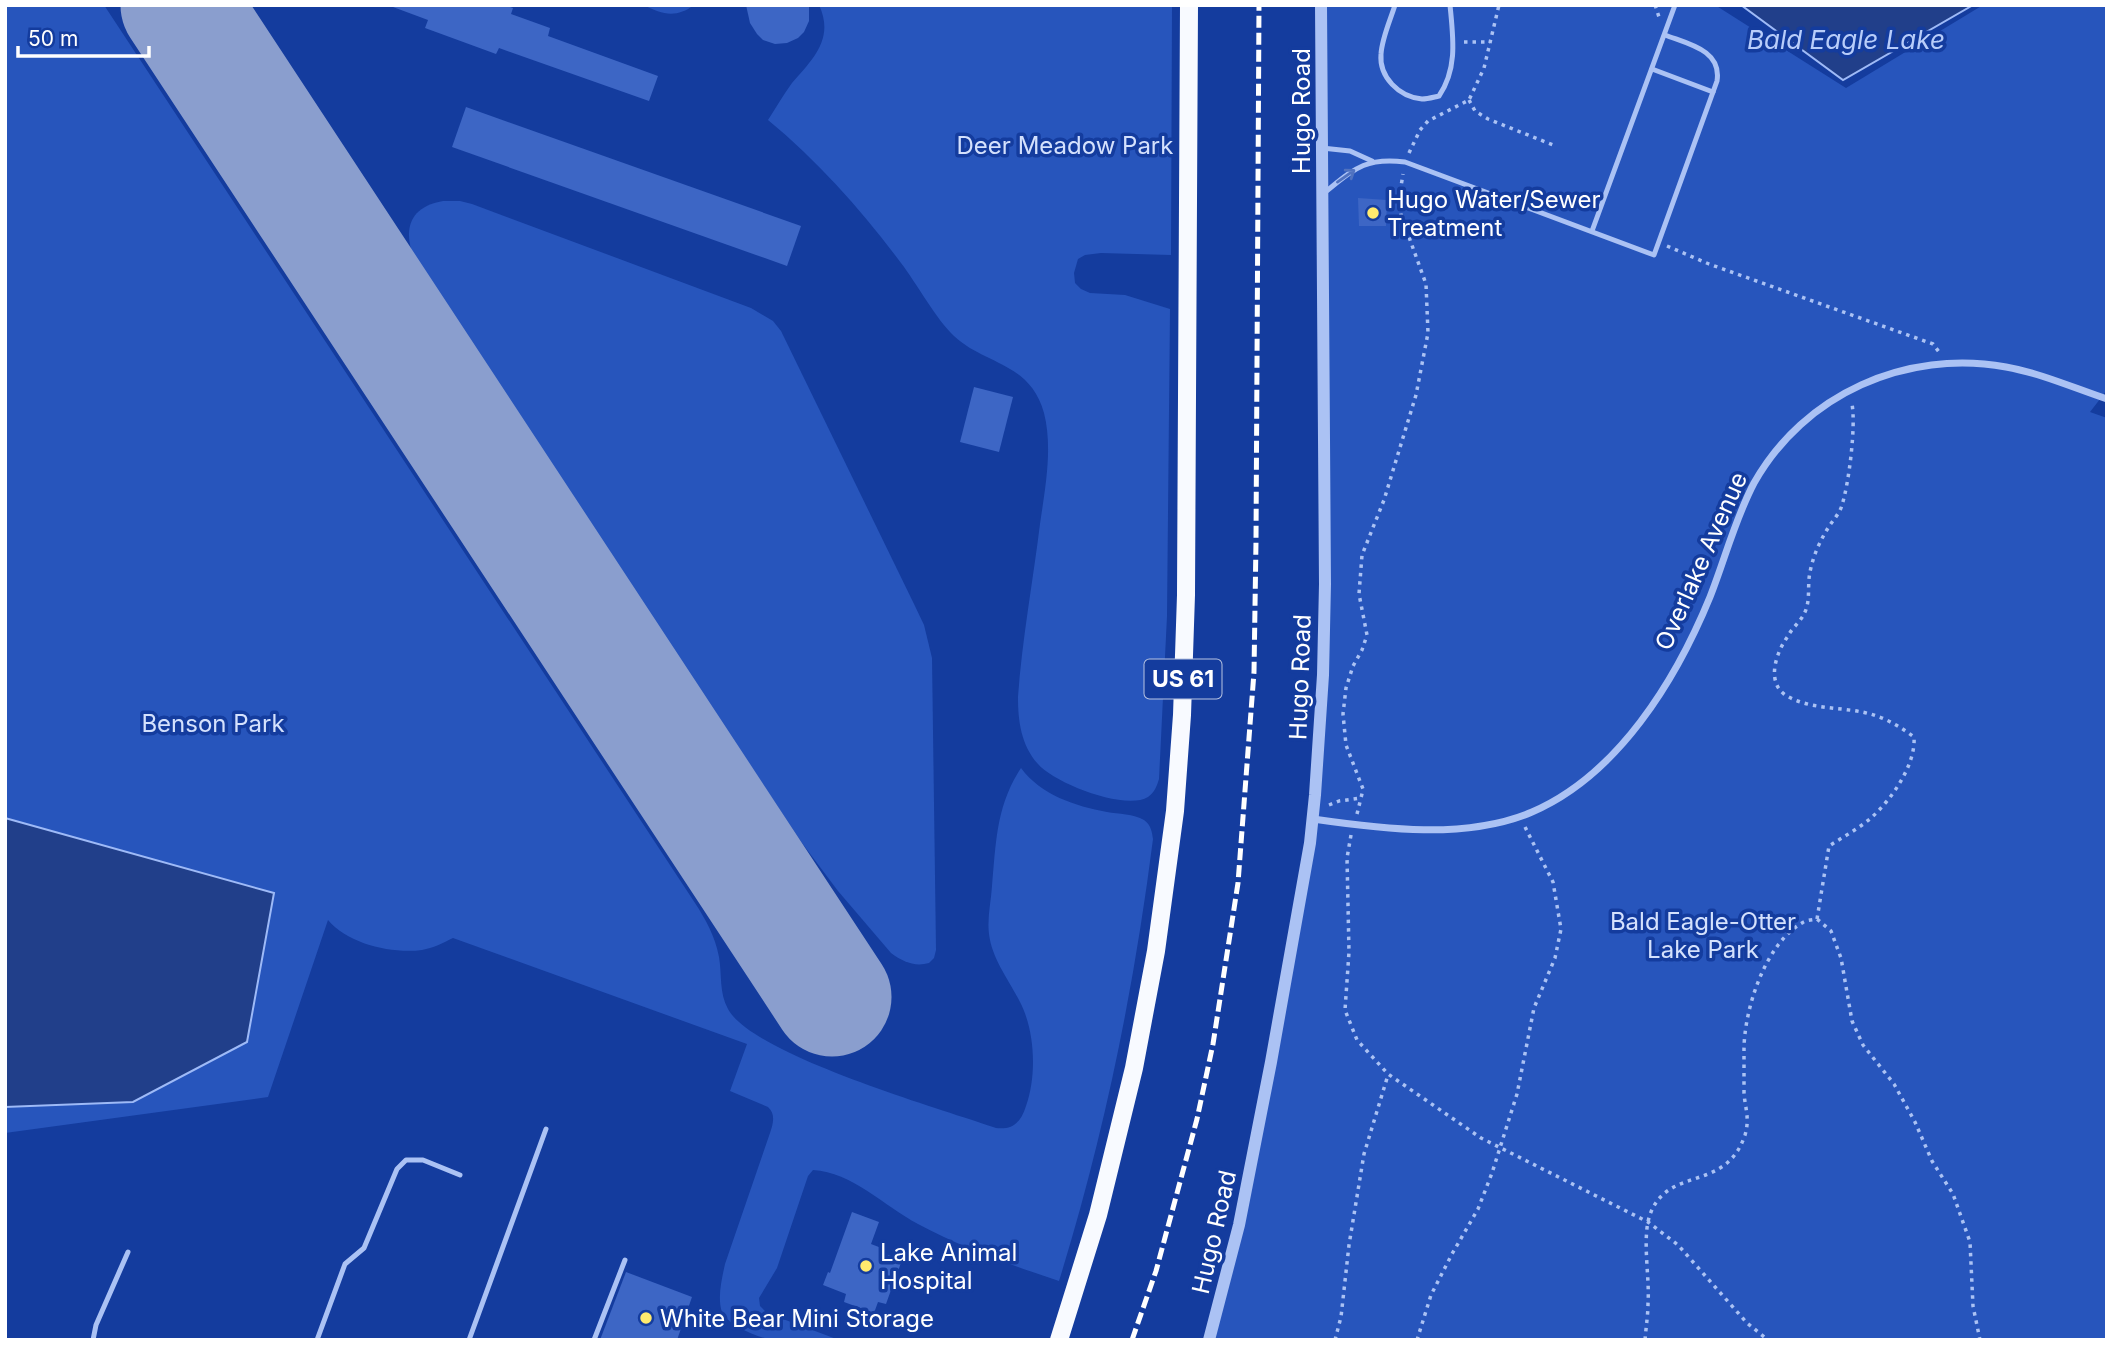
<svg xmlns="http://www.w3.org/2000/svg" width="2112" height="1345" font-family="Inter,sans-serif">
<rect width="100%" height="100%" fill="#143c9e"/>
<g fill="#2755bc">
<path d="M 5,5 L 104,5 L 695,903 C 706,920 715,936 719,957 C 722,974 719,993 728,1009 C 753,1055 941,1109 996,1128 C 1013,1130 1021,1122 1026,1106 C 1037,1075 1035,1031 1020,1002 C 1009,980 992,959 989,934 C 987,918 991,902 992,886 C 996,843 996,806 1021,768 C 1041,795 1075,806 1107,812 C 1118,814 1134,814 1144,820 C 1151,825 1152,832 1153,839 C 1134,989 1104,1136 1059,1281 C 1011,1265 963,1248 918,1224 C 884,1206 852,1172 813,1170 L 808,1176 L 777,1268 L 759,1298 L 760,1306 L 767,1313 L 839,1340 C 818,1340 795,1342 774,1340 C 761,1339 727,1325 722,1312 C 717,1298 722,1278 725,1264 L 770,1133 C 773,1124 776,1114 768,1107 L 730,1091 L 747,1044 L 453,938 C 443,943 433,948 422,950 C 392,954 348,944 328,920 L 268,1097 L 5,1133 Z"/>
<path d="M 644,5 L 694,5 C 677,18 662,15 644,5 Z"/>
<path d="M 819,5 L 1172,5 L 1171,255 L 1101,253 L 1085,255 L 1078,259 L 1074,273 L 1075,283 L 1081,289 L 1090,293 L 1125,295 L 1170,309 L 1167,616 L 1159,779 C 1157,786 1154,793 1148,797 C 1125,811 1054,783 1038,764 C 1021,745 1018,721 1018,697 C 1022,640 1033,581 1040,524 C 1045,489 1053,448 1044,413 C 1030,362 985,365 954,336 C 936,319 917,284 901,263 C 862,211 819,162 768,120 C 776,108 783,95 792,83 C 812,60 835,39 819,5 Z"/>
<path d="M 1321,5 L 1715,5 L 1846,88 L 1983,5 L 2107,5 L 2107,390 L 2090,412 L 2107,418 L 2107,1340 L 1209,1340 L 1215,1320 L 1299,908 L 1323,675 Z"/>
<path d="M 443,201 L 460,201 L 472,204 L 751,308 L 773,321 L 781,331 L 914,604 L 924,625 L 932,658 L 936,950 L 934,958 L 929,963 C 915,967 903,962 891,953 L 838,891 L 802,843 L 420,270 C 403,240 402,208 443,201 Z"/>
</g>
<g fill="#213f8a" stroke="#9ebaf7" stroke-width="2">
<path d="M 1741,5 L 1973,5 L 1843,80 Z"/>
<path d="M 5,818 L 274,893 L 247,1042 L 133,1102 L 5,1107 Z"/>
</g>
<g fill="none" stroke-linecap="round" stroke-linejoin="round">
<path stroke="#8a9ece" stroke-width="119" d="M 180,5 L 832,997"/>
</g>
<g fill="#3d66c5">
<path d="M 393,5 L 505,5 L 513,8 L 511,14 L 550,28 L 548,36 L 658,76 L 649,101 L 499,48 L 496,54 L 425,28 L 428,20 L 393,7 Z"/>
<path d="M 746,5 L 809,5 L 809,21 L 804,32 L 798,38 L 787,43 L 775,44 L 763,40 L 757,34 L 750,23 Z"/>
<path d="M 466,107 L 801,226 L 787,266 L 452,147 Z"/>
<path d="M 1358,198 L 1387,200 L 1386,226 L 1359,226 Z"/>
<path d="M 974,387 L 1013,397 L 999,452 L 960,442 Z"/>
<path d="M 852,1212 L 879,1222 L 871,1244 L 884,1249 L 883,1253 L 902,1260 L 897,1274 L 900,1276 L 895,1291 L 891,1290 L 886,1304 L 878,1302 L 874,1313 L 844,1302 L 846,1294 L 823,1285 L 828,1272 L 830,1273 Z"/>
<path d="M 626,1272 L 692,1297 L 677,1340 L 600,1340 Z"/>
</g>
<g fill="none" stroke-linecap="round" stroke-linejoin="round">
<g stroke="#abc2f4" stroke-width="3.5" stroke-dasharray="3.5 5" stroke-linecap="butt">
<path d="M 1655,5 L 1659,17"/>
<path d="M 1464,42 L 1490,42"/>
<path d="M 1469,100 L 1475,111 L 1488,119 L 1553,145"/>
<path d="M 1409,153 L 1420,130 L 1428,121 L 1469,100 L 1484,68 L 1499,5"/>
<path d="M 1667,246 L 1709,264 L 1933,344 L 1939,352"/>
<path d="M 1329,805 L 1339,801 L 1361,798 L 1363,789 L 1346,745 L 1343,714 L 1346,688 L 1353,666 L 1362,650 L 1367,635 L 1359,594 L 1362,555 L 1384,500 L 1416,395 L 1428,333 L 1426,284 L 1401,215 L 1399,199 L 1403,174"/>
<path d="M 1357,814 L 1361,798"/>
<path d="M 1351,835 L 1347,858 L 1349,952 L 1345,1010 L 1357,1040 L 1388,1074 L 1481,1138 L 1648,1222 L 1678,1245 L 1747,1323 L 1768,1340"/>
<path d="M 1817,919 L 1829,846 C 1843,837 1858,829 1871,818 C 1891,800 1916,765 1914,737 C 1898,725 1882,716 1862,712 C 1837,707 1806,709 1784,694 C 1766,680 1777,651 1788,636 C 1792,628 1800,622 1804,614 C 1811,601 1807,586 1810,572 C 1813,556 1820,541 1828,528 C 1833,520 1840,513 1842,505 C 1849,483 1856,426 1852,404"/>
<path d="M 1335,1340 L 1341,1317 L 1349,1245 L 1364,1154 L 1388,1075"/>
<path d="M 1417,1340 L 1431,1295 L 1452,1254 L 1478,1209 L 1492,1173 L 1517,1094 L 1534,1008 L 1555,958 L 1561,929 L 1553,882 L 1525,827"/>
<path d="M 1645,1340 C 1646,1327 1648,1315 1648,1303 C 1650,1277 1641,1235 1651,1212 C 1670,1166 1726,1192 1745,1135 C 1750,1118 1745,1108 1744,1093 C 1744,1078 1744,1064 1744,1050 C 1744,1010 1765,944 1802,923 C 1806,920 1812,920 1817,919 L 1831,931 L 1841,958 L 1852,1021 L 1863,1045 L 1894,1084 L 1915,1122 L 1932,1161 L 1953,1194 L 1970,1242 L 1973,1306 L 1980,1340"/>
</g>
<g stroke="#abc2f4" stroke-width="5">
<path d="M 1395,5 C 1390,21 1382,38 1381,54 C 1379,77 1399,97 1422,99 C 1428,99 1434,97 1439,96 C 1458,68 1453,37 1450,5"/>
<path d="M 1652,69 L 1713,92"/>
<path d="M 1322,148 L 1350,151 L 1372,161"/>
<path d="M 1324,193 C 1354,169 1365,157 1405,162 L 1654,255 L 1717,81 C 1722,50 1688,44 1665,35"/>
<path d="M 1592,231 L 1675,5"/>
<path d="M 93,1340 L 96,1325 L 128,1252"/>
<path d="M 317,1340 L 345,1264 L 364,1248 L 397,1169 L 406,1160 L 423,1160 L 460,1175"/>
<path d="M 469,1340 L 546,1129"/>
<path d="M 594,1340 L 625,1260"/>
</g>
<path stroke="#abc2f4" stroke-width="7" d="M 1313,819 C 1382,829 1466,840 1532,812 C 1618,775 1676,680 1710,597 C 1725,559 1735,519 1754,483 C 1804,394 1906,349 2006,367 C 2040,373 2074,388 2107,399"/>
<path stroke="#abc2f4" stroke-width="12" d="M 1209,1340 L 1239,1225 L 1271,1062 L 1310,843 L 1315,795 L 1323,675 L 1325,584 L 1321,5"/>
<path stroke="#f8faff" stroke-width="18" d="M 1059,1340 L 1098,1215 L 1134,1068 L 1156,951 L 1175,811 L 1182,715 L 1186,595 L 1189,5"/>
<path stroke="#fff" stroke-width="5" stroke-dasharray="12 5" stroke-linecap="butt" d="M 1132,1340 L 1156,1271 L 1197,1119 L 1213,1044 L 1238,883 L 1254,672 L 1256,541 L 1259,5"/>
</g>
<defs><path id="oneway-shaft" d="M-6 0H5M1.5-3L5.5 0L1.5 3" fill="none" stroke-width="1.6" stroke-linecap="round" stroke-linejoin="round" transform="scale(1.75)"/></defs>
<use stroke="#5072c0" href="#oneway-shaft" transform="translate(1346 176) rotate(-35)"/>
<g fill="#ffea6e" stroke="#143c9e" stroke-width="2.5">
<circle cx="1373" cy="213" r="7"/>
<circle cx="866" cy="1266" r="7"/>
<circle cx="646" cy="1318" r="7"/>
</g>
<g text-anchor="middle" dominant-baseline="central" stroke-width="7" stroke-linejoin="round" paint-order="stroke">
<rect fill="#143c9e" stroke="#b8c4e2" stroke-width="2" x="1144.5" y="659.5" width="77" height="39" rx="5"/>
<g font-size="23" font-weight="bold" fill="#fff">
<text x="1183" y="679">US 61</text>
</g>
<g font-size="24" fill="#fff" stroke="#143c9e">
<text transform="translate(1301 111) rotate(-90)">Hugo Road</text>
<text transform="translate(1701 561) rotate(-66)">Overlake Avenue</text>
<text transform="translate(1300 677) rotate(-88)">Hugo Road</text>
<text transform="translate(1214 1232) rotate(-77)">Hugo Road</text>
</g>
<g font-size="24" fill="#d4e1fd" stroke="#143c9e">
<text x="1065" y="145">Deer Meadow Park</text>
<text x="213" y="723">Benson Park</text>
<text x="1703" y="921">Bald Eagle-Otter<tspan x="1703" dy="28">Lake Park</tspan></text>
</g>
<g font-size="24" fill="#fff" stroke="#143c9e" text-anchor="start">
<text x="1387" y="199">Hugo Water/Sewer<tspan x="1387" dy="28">Treatment</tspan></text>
<text x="880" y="1252">Lake Animal<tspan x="880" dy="28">Hospital</tspan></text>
<text x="660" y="1318">White Bear Mini Storage</text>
</g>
<g font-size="26" font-style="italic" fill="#b8cdfa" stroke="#143c9e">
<text x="1846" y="39">Bald Eagle Lake</text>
</g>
</g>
<rect width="2112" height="1345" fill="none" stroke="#ffffff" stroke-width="14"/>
<path d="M18 46v10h131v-10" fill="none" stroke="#ffffff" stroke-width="3.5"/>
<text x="28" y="46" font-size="21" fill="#ffffff" stroke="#143c9e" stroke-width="5" paint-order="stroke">50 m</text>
</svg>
